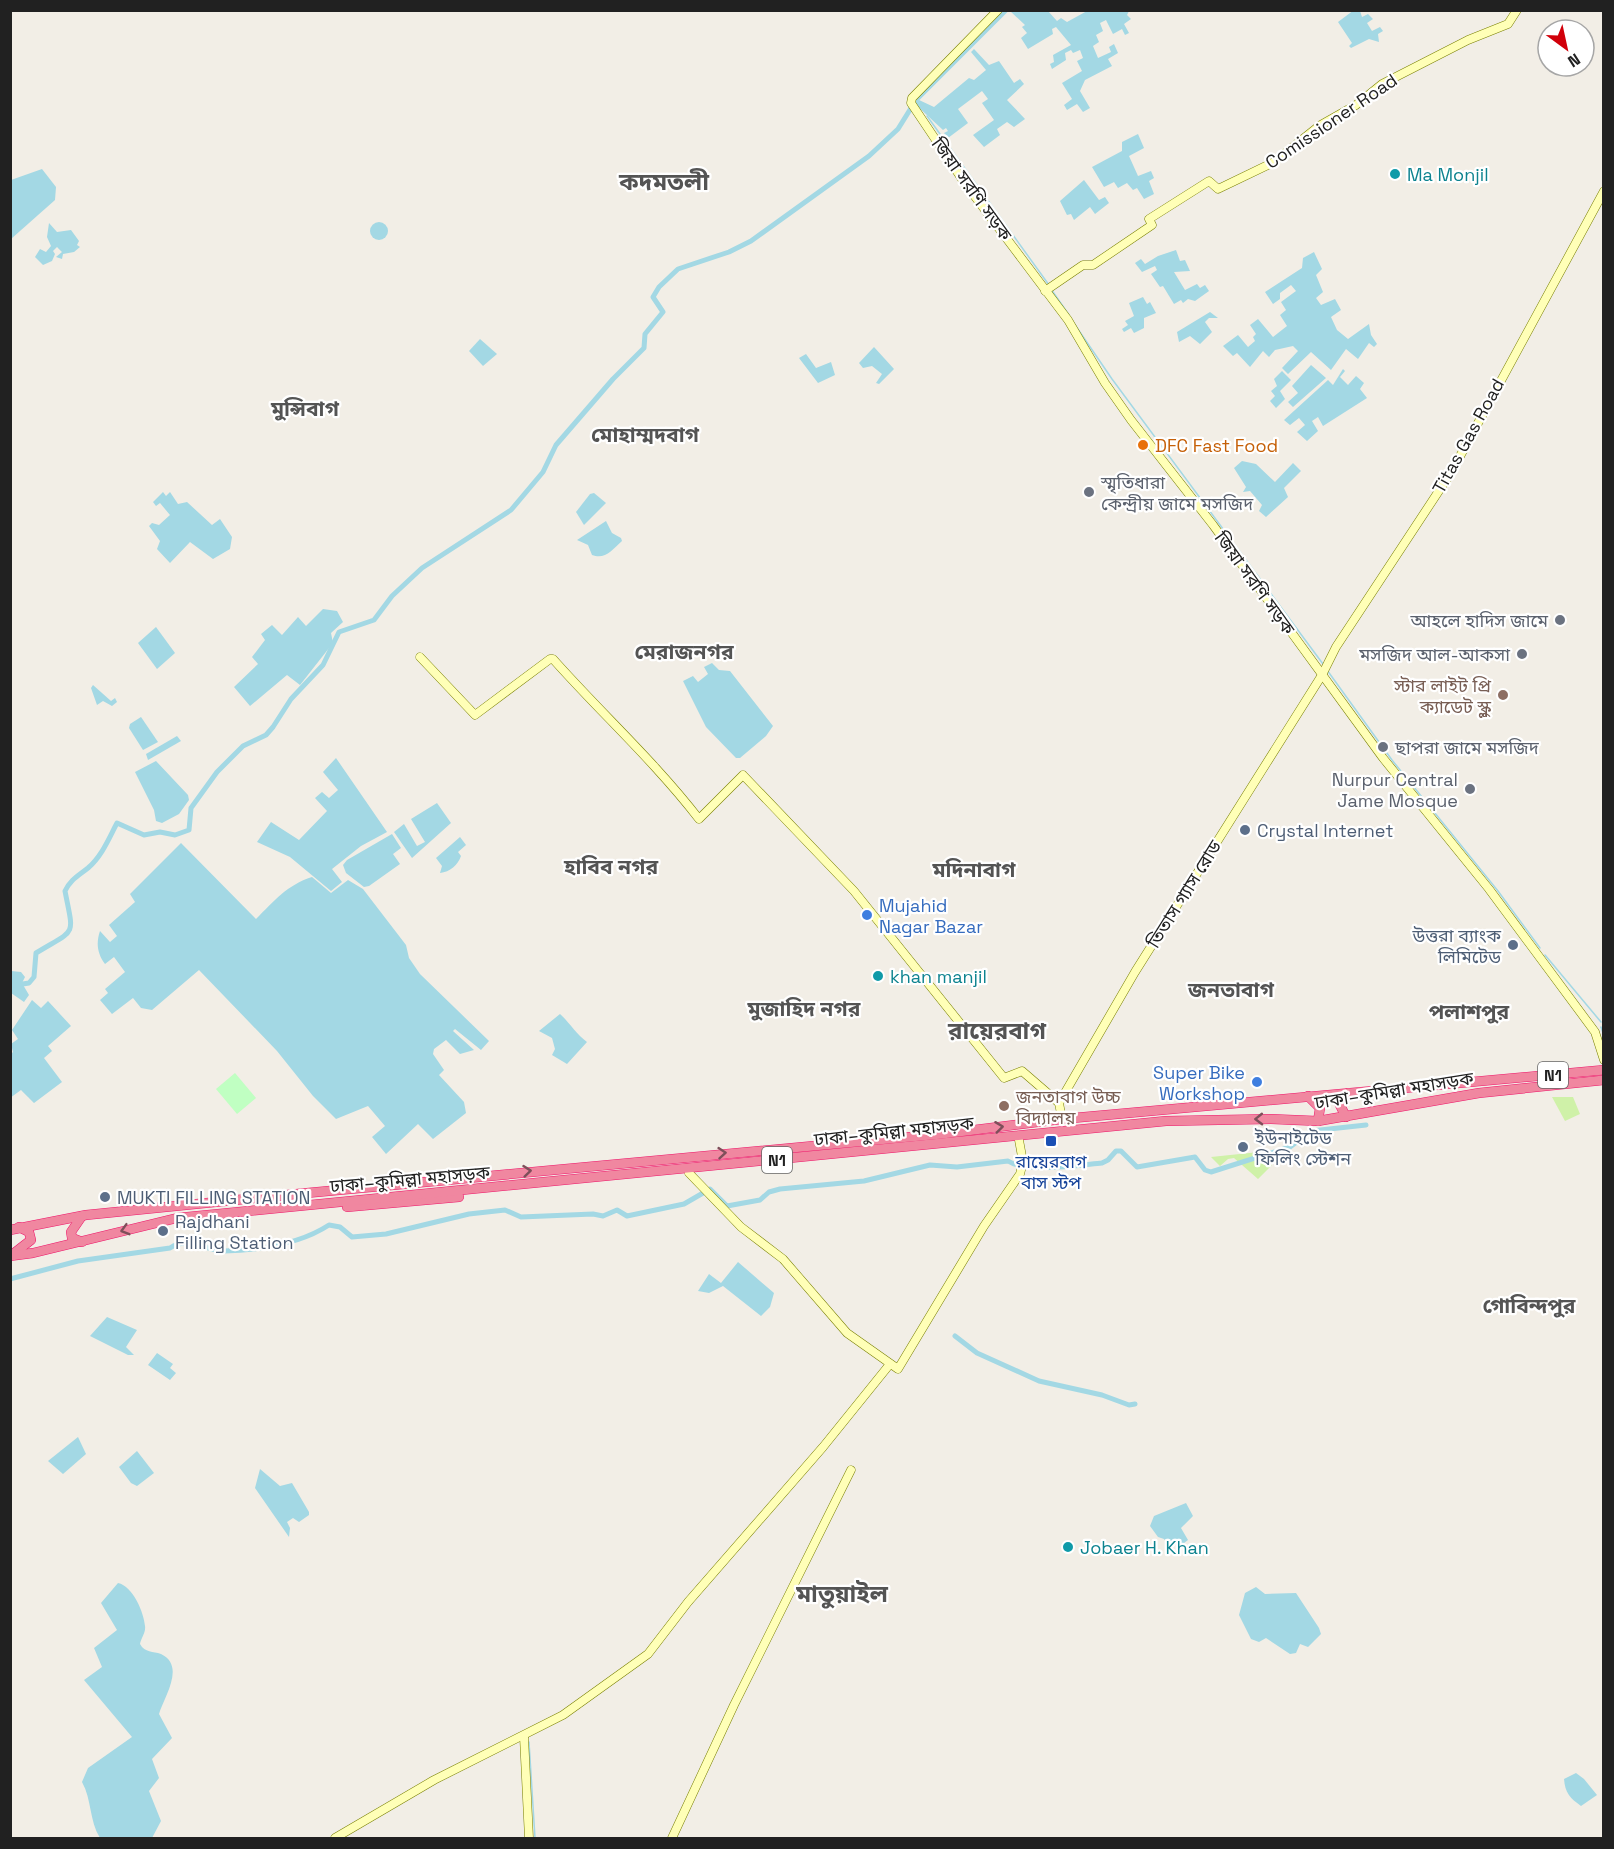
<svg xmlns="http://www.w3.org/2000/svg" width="1614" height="1849" font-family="'Space Grotesk','Noto Sans Bengali',sans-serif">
<rect width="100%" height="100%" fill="#f2eee6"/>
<g fill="#cff1a8">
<path d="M 1552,1097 L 1573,1097 L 1580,1114 L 1565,1121 Z"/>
<path d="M 1259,1152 L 1272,1165 L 1258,1179 L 1234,1158 L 1228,1159 L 1220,1166 L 1211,1157 Z"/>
</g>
<path fill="#c0ffc2" d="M 235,1073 L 256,1098 L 237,1114 L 216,1089 Z"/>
<g fill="#a3d8e4">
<path d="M 1354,10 L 1360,11 L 1362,17 L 1368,14 L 1373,19 L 1367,23 L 1372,31 L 1380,27 L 1383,31 L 1378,34 L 1379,42 L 1369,39 L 1351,48 L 1349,46 L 1352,43 L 1338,22 Z"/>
<path d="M 1010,11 L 1048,11 L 1057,21 L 1061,18 L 1067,22 L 1087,11 L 1129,11 L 1127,15 L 1131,19 L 1124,24 L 1129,33 L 1125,35 L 1122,29 L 1113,34 L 1106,20 L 1100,23 L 1103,31 L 1096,35 L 1099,42 L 1093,46 L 1098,58 L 1111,52 L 1109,47 L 1114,44 L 1118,53 L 1108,59 L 1112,66 L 1085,80 L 1080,91 L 1090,108 L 1083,112 L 1077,104 L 1067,110 L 1064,105 L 1072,99 L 1062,83 L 1082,71 L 1077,61 L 1083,58 L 1080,50 L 1073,53 L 1071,50 L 1065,53 L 1066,60 L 1052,69 L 1050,64 L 1054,62 L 1053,55 L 1071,45 L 1056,27 L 1052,29 L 1053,34 L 1028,49 L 1021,38 L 1027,33 L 1022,27 L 1025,25 Z"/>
<path d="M 974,49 L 989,65 L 999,61 L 1014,83 L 1020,79 L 1024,84 L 1007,100 L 1025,119 L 1014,127 L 1007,122 L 997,129 L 1000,135 L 984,147 L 973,135 L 994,120 L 982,103 L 988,99 L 982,91 L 958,109 L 968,123 L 948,138 L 944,133 L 948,131 L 946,128 L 943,130 L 915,104 L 919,100 L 934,107 L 969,78 L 974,80 L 986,70 L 971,52 Z"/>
<path d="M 1138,134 L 1144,148 L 1129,156 L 1138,176 L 1151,171 L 1154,178 L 1149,181 L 1154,194 L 1144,199 L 1137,188 L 1133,190 L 1127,183 L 1118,188 L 1114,182 L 1104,187 L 1092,167 L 1122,151 L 1122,142 Z"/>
<path d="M 42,169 L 56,187 L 55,200 L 11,239 L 11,180 Z"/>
<path d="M 1084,180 L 1099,200 L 1105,197 L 1109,203 L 1095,214 L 1090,207 L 1074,220 L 1071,214 L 1067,215 L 1060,201 Z"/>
<circle cx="379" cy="231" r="9"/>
<path d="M 49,223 L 57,232 L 71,230 L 79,241 L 77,245 L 80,247 L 74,252 L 63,254 L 62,259 L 56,257 L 62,252 L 57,247 L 53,251 L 55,254 L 52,261 L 43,265 L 35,257 L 40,249 L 46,252 L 51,246 L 47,237 Z"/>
<path d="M 1176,250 L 1180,261 L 1185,260 L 1190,271 L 1174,272 L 1185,290 L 1197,284 L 1200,288 L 1205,285 L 1209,291 L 1195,301 L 1188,299 L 1183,303 L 1181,300 L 1174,304 L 1163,286 L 1160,287 L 1151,274 L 1157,270 L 1155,266 L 1142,272 L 1135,263 L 1141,259 L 1145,264 L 1158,256 Z"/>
<path d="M 1314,252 L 1322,269 L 1316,275 L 1323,292 L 1316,298 L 1321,305 L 1335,299 L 1341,310 L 1331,317 L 1337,330 L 1348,339 L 1369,324 L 1371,335 L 1377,344 L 1374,347 L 1369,343 L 1358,359 L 1346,349 L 1331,370 L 1311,352 L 1288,374 L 1282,368 L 1298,351 L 1293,346 L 1275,350 L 1269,357 L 1263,351 L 1250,367 L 1237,353 L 1233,356 L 1223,346 L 1238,335 L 1248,347 L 1255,341 L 1253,337 L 1256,334 L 1250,325 L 1258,319 L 1273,337 L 1287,326 L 1280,315 L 1286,310 L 1281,302 L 1296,291 L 1291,285 L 1280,293 L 1280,299 L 1273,304 L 1265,292 L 1302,268 L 1303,258 Z"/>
<path d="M 1143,297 L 1147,304 L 1150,302 L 1156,313 L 1144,318 L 1144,328 L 1134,333 L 1131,328 L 1124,332 L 1122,329 L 1128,325 L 1125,321 L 1134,316 L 1129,303 Z"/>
<path d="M 1210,312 L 1218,318 L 1209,318 L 1205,322 L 1212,332 L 1200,344 L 1190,336 L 1179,342 L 1177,332 Z"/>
<path d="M 480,339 L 497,354 L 483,366 L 469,351 Z"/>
<path d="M 874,347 L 894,369 L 879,384 L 876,383 L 882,374 L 872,366 L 863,368 L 859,363 Z"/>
<path d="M 806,354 L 816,368 L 831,362 L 835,375 L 818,383 L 799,358 Z"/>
<path d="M 1311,365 L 1326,378 L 1293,407 L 1288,402 L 1298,393 L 1292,386 Z"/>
<path d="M 1343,369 L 1345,371 L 1340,377 L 1348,385 L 1356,376 L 1364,383 L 1360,389 L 1367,398 L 1323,426 L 1318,417 L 1312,421 L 1318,431 L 1307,441 L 1297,432 L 1305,425 L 1299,418 L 1290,425 L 1284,420 L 1328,380 L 1333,385 Z"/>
<path d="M 1282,371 L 1291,380 L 1280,391 L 1285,399 L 1276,408 L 1270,401 L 1275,396 L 1271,391 L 1277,386 L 1274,379 Z"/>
<path d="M 1242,461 L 1256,464 L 1275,482 L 1293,463 L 1301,471 L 1284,488 L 1288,497 L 1266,517 L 1259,511 L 1262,505 L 1250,491 L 1243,492 L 1246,487 L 1234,468 Z"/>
<path d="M 163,492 L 166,496 L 170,492 L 178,504 L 187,502 L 212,525 L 220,519 L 232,537 L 230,549 L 213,559 L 190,542 L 170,563 L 157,549 L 160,541 L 149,526 L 152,523 L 159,525 L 170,515 L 160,503 L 156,506 L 153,502 Z"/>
<path d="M 594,493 L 606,503 L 584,525 L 576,512 L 590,494 Z"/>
<path d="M 606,521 L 612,533 L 621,538 L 622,541 C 612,550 605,560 592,555 L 588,545 L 577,540 Z"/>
<path d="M 323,609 L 337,611 L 343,622 L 331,633 L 333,643 L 300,685 L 287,675 L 250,706 L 234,687 L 258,664 L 252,657 L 265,640 L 261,634 L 272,625 L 282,635 L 298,617 L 306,626 Z"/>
<path d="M 156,627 L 175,653 L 157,669 L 138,643 Z"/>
<path d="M 712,663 L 719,670 L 730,671 L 773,726 L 766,736 L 740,758 L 736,758 L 706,727 L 683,681 L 693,676 L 698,682 L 708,674 L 704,667 Z"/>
<path d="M 93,685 L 111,701 L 115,698 L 117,702 L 112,706 L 103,701 L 97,705 L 91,688 Z"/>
<path d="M 141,717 L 158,742 L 143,750 L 129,728 L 130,724 Z"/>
<path d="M 177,736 L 181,741 L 148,760 L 146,754 Z"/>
<path d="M 336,758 L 387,832 L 361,846 L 332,869 L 342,882 L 331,891 L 290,857 L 257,842 L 271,822 L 299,840 L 327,811 L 315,798 L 322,792 L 329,798 L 338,790 L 323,772 Z"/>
<path d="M 156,761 L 188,795 L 189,800 L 179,814 L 162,823 L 156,821 L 154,810 L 135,772 Z"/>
<path d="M 437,803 L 451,823 L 412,858 L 394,832 L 404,824 L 417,846 L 425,842 L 411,819 Z"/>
<path d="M 392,834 L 401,848 L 393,854 L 400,864 L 369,886 L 364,887 L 346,873 L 343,865 L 347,860 Z"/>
<path d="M 460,837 L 466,845 L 458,852 L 461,856 C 458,865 450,872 440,873 L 442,866 L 436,858 Z"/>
<path d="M 181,843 L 256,919 C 274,901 287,885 312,877 L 331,893 L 348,880 L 363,889 L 406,945 L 409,958 L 420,974 L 489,1041 L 481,1050 L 455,1029 L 453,1031 L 474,1050 L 460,1054 L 446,1040 L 434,1049 L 433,1054 L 444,1070 L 439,1075 L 464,1102 L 466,1113 L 433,1139 L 418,1124 L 386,1154 L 372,1137 L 385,1126 L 368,1106 L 336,1119 L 313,1096 L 277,1051 L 199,970 L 152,1010 L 141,1008 L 133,998 L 112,1014 L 100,1000 L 108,993 L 105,989 L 125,972 L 114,957 L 105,964 C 97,953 96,943 100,931 L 110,942 L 117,936 L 109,925 L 135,902 L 130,894 Z"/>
<path d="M 11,971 L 21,972 L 25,977 L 22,983 L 29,995 L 24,1002 L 11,993 Z"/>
<path d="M 32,1000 L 41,1008 L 48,1001 L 71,1026 L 48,1046 L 52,1051 L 44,1058 L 62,1082 L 34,1103 L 21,1090 L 10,1098 L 11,1054 L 13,1052 L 11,1044 L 18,1039 L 12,1030 Z"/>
<path d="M 560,1014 C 570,1023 576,1034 587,1042 L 567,1064 L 552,1055 L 555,1049 L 552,1038 L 539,1031 Z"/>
<path d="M 738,1262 L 774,1293 L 770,1307 L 761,1316 L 723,1286 L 709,1293 L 698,1291 L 709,1274 L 721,1283 Z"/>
<path d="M 107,1317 L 137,1330 L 126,1347 L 134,1355 L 128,1355 L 90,1336 Z"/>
<path d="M 157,1353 L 173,1364 L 170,1368 L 176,1373 L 170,1380 L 148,1365 Z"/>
<path d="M 78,1437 L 86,1454 L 63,1474 L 48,1461 Z"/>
<path d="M 137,1451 L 154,1473 L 137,1486 L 131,1483 L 119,1467 Z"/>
<path d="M 260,1469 L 280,1486 L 292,1483 L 309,1512 L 309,1515 L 299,1522 L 293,1518 L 287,1522 L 290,1528 L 289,1537 L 255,1488 Z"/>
<path d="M 1186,1503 L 1193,1516 L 1181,1528 L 1188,1540 L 1180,1546 L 1167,1543 L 1164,1539 L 1158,1537 L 1150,1526 L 1154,1516 Z"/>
<path d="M 118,1583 C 133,1586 144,1613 145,1626 C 146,1633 141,1638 140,1644 C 145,1653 153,1651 161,1654 C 186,1666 164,1697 159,1714 L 172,1738 L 152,1759 L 159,1778 L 149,1791 L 161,1821 L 152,1838 L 100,1838 C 89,1820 92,1800 82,1782 L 88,1768 L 132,1737 L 84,1680 L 102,1667 L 94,1648 L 117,1630 L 101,1603 Z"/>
<path d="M 1256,1587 L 1265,1594 L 1296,1593 L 1319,1628 L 1321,1634 L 1308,1647 L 1300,1644 L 1296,1653 L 1290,1654 L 1266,1638 L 1259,1642 L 1251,1639 L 1239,1615 L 1245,1593 Z"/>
<path d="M 1576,1773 L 1584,1779 L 1597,1795 L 1581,1806 C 1570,1798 1565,1793 1564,1779 Z"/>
</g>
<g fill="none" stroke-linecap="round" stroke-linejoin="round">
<g stroke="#a3d8e4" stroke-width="1.5">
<path d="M 927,116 L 1049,285"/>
<path d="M 1051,289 L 1069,315"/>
<path d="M 1071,319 L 1112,379 L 1323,664"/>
<path d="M 1327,670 L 1392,760 L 1498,891 L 1540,948"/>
<path d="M 1545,955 L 1601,1022"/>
<path d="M 1601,1027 L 1604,1036"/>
<path d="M 529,1742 L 535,1838"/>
</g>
<g stroke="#a3d8e4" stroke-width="5">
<path d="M 10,986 L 29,983 L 34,977 L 36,953 C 77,928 74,938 65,891 C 71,879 78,876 88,868 C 102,856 109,838 117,823 L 144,835 L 160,832 L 175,835 L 189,830 L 191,808 L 217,772 L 243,746 L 266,735 L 273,727 L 291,699 L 323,665 L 339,632 L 374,620 L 392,596 L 422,568 L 511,510 L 543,472 L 556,445 L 613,379 L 644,348 L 645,334 L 663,312 L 653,297 L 659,287 L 678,269 L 729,252 L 751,241 L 869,156 L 898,129 L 916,100 L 1006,10"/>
<path d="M 10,1279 L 78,1261 L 170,1248 C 189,1235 205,1251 224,1251 C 258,1250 300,1244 329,1225 L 340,1227 L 352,1237 L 386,1234 L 469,1214 L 505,1210 L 521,1217 L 593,1214 L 603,1216 L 617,1210 L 627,1216 L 684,1204 L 710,1189 L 727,1206 L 760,1200 L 769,1192 L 780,1189 L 864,1181 L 930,1165 L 957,1167 L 1008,1161 C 1026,1173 1079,1165 1102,1163 L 1108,1160 L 1116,1151 L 1121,1151 L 1137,1167 L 1195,1157 L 1205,1170 L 1211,1172 L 1290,1147 L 1311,1131 L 1366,1125"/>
<path d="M 955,1336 L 977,1353 L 1039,1381 L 1102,1395 L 1129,1405 L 1135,1404"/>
</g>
<g stroke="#787f00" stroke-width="9">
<g id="secondary">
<path d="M 998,10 L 912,98 L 911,103 L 964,182 L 1068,320 L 1105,383 L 1131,420 L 1213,525 L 1383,758 L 1489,889 L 1595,1032 L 1604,1060"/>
<path d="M 1045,291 L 1083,265 L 1093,265 L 1152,225 L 1149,219 L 1209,181 L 1218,189 L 1274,162 L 1319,126 L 1356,105 L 1382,84 L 1468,40 L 1508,24 L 1517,10"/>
<path d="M 420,657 L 475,715 L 550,659 L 553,659 C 601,713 655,762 699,819 L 743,775 L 854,891 L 1004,1078 L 1022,1071 L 1059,1103"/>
<path d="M 1062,1119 L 1059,1103 L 1135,972 L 1322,675 L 1336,647 L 1452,471 L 1604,191"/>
<path d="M 689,1173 L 741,1227 L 783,1259 L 847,1333 L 898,1369 L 984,1226 L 1020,1174 L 1023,1162 L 1019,1140"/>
<path d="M 524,1737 L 529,1838"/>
<path d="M 335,1838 L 434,1780 L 563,1715 L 648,1654 L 688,1602 L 823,1447 L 890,1364"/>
<path d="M 672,1838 L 734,1705 L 851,1470"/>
</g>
</g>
<g stroke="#ee166a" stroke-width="10">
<g id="highway">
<path d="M 1308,1096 L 1320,1108 L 1318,1121"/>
<path d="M 1346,1117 L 1339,1103 L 1348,1093"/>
<path d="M 347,1207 L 459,1197"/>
<path d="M 10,1230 L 86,1215 L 296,1194 L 942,1134 L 1062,1119 L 1604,1070"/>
<path d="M 82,1242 L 72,1238 L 71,1232 L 82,1216"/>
<path d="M 13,1254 L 31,1240 L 29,1232 L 19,1227"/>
<path d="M 10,1256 L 33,1253 L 177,1218 L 1166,1121 L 1271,1119 L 1318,1121 L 1479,1093 L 1604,1080"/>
</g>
</g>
<use href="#secondary" stroke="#ffffb7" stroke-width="8"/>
<use href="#highway" stroke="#f087a0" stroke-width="9"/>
</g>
<defs><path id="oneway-chevron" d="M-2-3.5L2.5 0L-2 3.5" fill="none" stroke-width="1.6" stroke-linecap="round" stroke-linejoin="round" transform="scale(1.5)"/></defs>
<g stroke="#7e4f5a">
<use href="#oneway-chevron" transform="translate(1259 1119) rotate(179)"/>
<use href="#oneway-chevron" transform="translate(999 1127) rotate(-7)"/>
<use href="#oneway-chevron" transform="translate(722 1153) rotate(-5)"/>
<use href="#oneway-chevron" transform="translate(527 1171) rotate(-6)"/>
<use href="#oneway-chevron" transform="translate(125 1230) rotate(164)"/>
</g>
<g fill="#0f9aa8" stroke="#fff" stroke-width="2">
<circle cx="1395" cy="174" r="6"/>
<circle cx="878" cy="976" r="6"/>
<circle cx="1068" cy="1547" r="6"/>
</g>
<circle fill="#e8710a" stroke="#fff" stroke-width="2" cx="1143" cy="445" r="6"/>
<g fill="#6b7280" stroke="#fff" stroke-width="2">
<circle cx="1089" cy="492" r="6"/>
<circle cx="1560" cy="620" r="6"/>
<circle cx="1522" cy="654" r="6"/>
<circle cx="1383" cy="747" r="6"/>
<circle cx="1470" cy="789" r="6"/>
</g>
<g fill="#8d6e63" stroke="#fff" stroke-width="2">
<circle cx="1503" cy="695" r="6"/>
<circle cx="1004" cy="1106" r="6"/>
</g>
<g fill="#5c6f8a" stroke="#fff" stroke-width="2">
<circle cx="1245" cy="830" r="6"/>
<circle cx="1513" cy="945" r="6"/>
<circle cx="1243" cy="1147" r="6"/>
<circle cx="105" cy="1197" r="6"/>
<circle cx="163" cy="1231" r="6"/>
</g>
<g fill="#3f7fe0" stroke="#fff" stroke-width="2">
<circle cx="867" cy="915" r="6"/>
<circle cx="1257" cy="1082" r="6"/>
</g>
<rect fill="#1a4fb4" stroke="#fff" stroke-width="2" x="1045" y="1135" width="12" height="12" rx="3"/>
<g text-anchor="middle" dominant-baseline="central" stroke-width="4.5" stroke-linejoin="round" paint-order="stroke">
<g fill="#fff" stroke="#646464" stroke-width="1.5">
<rect x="1538" y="1062" width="30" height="26" rx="4.5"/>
<rect x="762" y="1147" width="30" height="26" rx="4.5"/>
</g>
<g font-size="16" font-weight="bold" fill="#212121">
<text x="1553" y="1075">N1</text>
<text x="777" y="1160">N1</text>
</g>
<g font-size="18" fill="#212121" stroke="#fff">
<text transform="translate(1331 121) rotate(-34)">Comissioner Road</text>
<text transform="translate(972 189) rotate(54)">জিয়া সরণি সড়ক</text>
<text transform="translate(1468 436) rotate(-61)">Titas Gas Road</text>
<text transform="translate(1255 583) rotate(54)">জিয়া সরণি সড়ক</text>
<text transform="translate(1184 894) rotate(-58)">তিতাস গ্যাস রোড</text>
<text transform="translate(1394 1090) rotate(-9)">ঢাকা–কুমিল্লা মহাসড়ক</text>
<text transform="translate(894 1131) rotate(-6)">ঢাকা–কুমিল্লা মহাসড়ক</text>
<text transform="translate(410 1179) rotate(-5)">ঢাকা–কুমিল্লা মহাসড়ক</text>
</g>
<g font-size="18" fill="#0d838f" stroke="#fff" text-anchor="start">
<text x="1407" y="174">Ma Monjil</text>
<text x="890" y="976">khan manjil</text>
<text x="1080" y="1547">Jobaer H. Khan</text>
</g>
<g font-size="18" fill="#c56008" stroke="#fff" text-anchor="start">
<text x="1155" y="445">DFC Fast Food</text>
</g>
<g font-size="18" fill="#5b616d" stroke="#fff" text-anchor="end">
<text x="1101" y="482" text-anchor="start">স্মৃতিধারা<tspan x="1101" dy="21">কেন্দ্রীয় জামে মসজিদ</tspan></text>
<text x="1548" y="620">আহলে হাদিস জামে</text>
<text x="1510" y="654">মসজিদ আল-আকসা</text>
<text x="1395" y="747" text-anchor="start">ছাপরা জামে মসজিদ</text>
<text x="1458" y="779">Nurpur Central<tspan x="1458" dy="21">Jame Mosque</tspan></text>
</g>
<g font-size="18" fill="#785e54" stroke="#fff" text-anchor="end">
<text x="1491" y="685">স্টার লাইট প্রি<tspan x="1491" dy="21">ক্যাডেট স্কুল</tspan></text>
<text x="1016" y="1096" text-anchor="start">জনতাবাগ উচ্চ<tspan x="1016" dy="21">বিদ্যালয়</tspan></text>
</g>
<g font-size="18" fill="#4e5e75" stroke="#fff" text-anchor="start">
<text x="1257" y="830">Crystal Internet</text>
<text x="1501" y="935" text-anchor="end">উত্তরা ব্যাংক<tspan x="1501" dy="21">লিমিটেড</tspan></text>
<text x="1255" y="1137">ইউনাইটেড<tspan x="1255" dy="21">ফিলিং স্টেশন</tspan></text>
<text x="117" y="1197">MUKTI FILLING STATION</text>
<text x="175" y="1221">Rajdhani<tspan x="175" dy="21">Filling Station</tspan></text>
</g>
<g font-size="18" fill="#366cbe" stroke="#fff" text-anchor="start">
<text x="879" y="905">Mujahid<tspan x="879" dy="21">Nagar Bazar</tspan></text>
<text x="1245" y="1072" text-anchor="end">Super Bike<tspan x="1245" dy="21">Workshop</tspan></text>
</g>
<g font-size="18" fill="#164399" stroke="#fff">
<text x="1051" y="1161">রায়েরবাগ<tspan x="1051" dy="21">বাস স্টপ</tspan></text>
</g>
<g font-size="21" font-weight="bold" fill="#545454" stroke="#fff">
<text x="305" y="408">মুন্সিবাগ</text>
<text x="645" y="434">মোহাম্মদবাগ</text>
<text x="684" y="651">মেরাজনগর</text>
<text x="611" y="866">হাবিব নগর</text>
<text x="974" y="869">মদিনাবাগ</text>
<text x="1231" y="989">জনতাবাগ</text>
<text x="804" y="1008">মুজাহিদ নগর</text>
<text x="1469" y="1011">পলাশপুর</text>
<text x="1529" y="1305">গোবিন্দপুর</text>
</g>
<g font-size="24" font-weight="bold" fill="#545454" stroke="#fff">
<text x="664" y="181">কদমতলী</text>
<text x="997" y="1030">রায়েরবাগ</text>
<text x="842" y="1593">মাতুয়াইল</text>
</g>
</g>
<rect width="1614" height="1849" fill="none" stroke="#212121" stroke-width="24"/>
<g transform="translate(1566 48) rotate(147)"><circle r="28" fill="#ffffff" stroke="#a6a6a6" stroke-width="1.5"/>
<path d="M0-4.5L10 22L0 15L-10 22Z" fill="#d1000a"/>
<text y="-9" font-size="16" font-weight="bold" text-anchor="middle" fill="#212121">N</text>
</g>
</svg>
